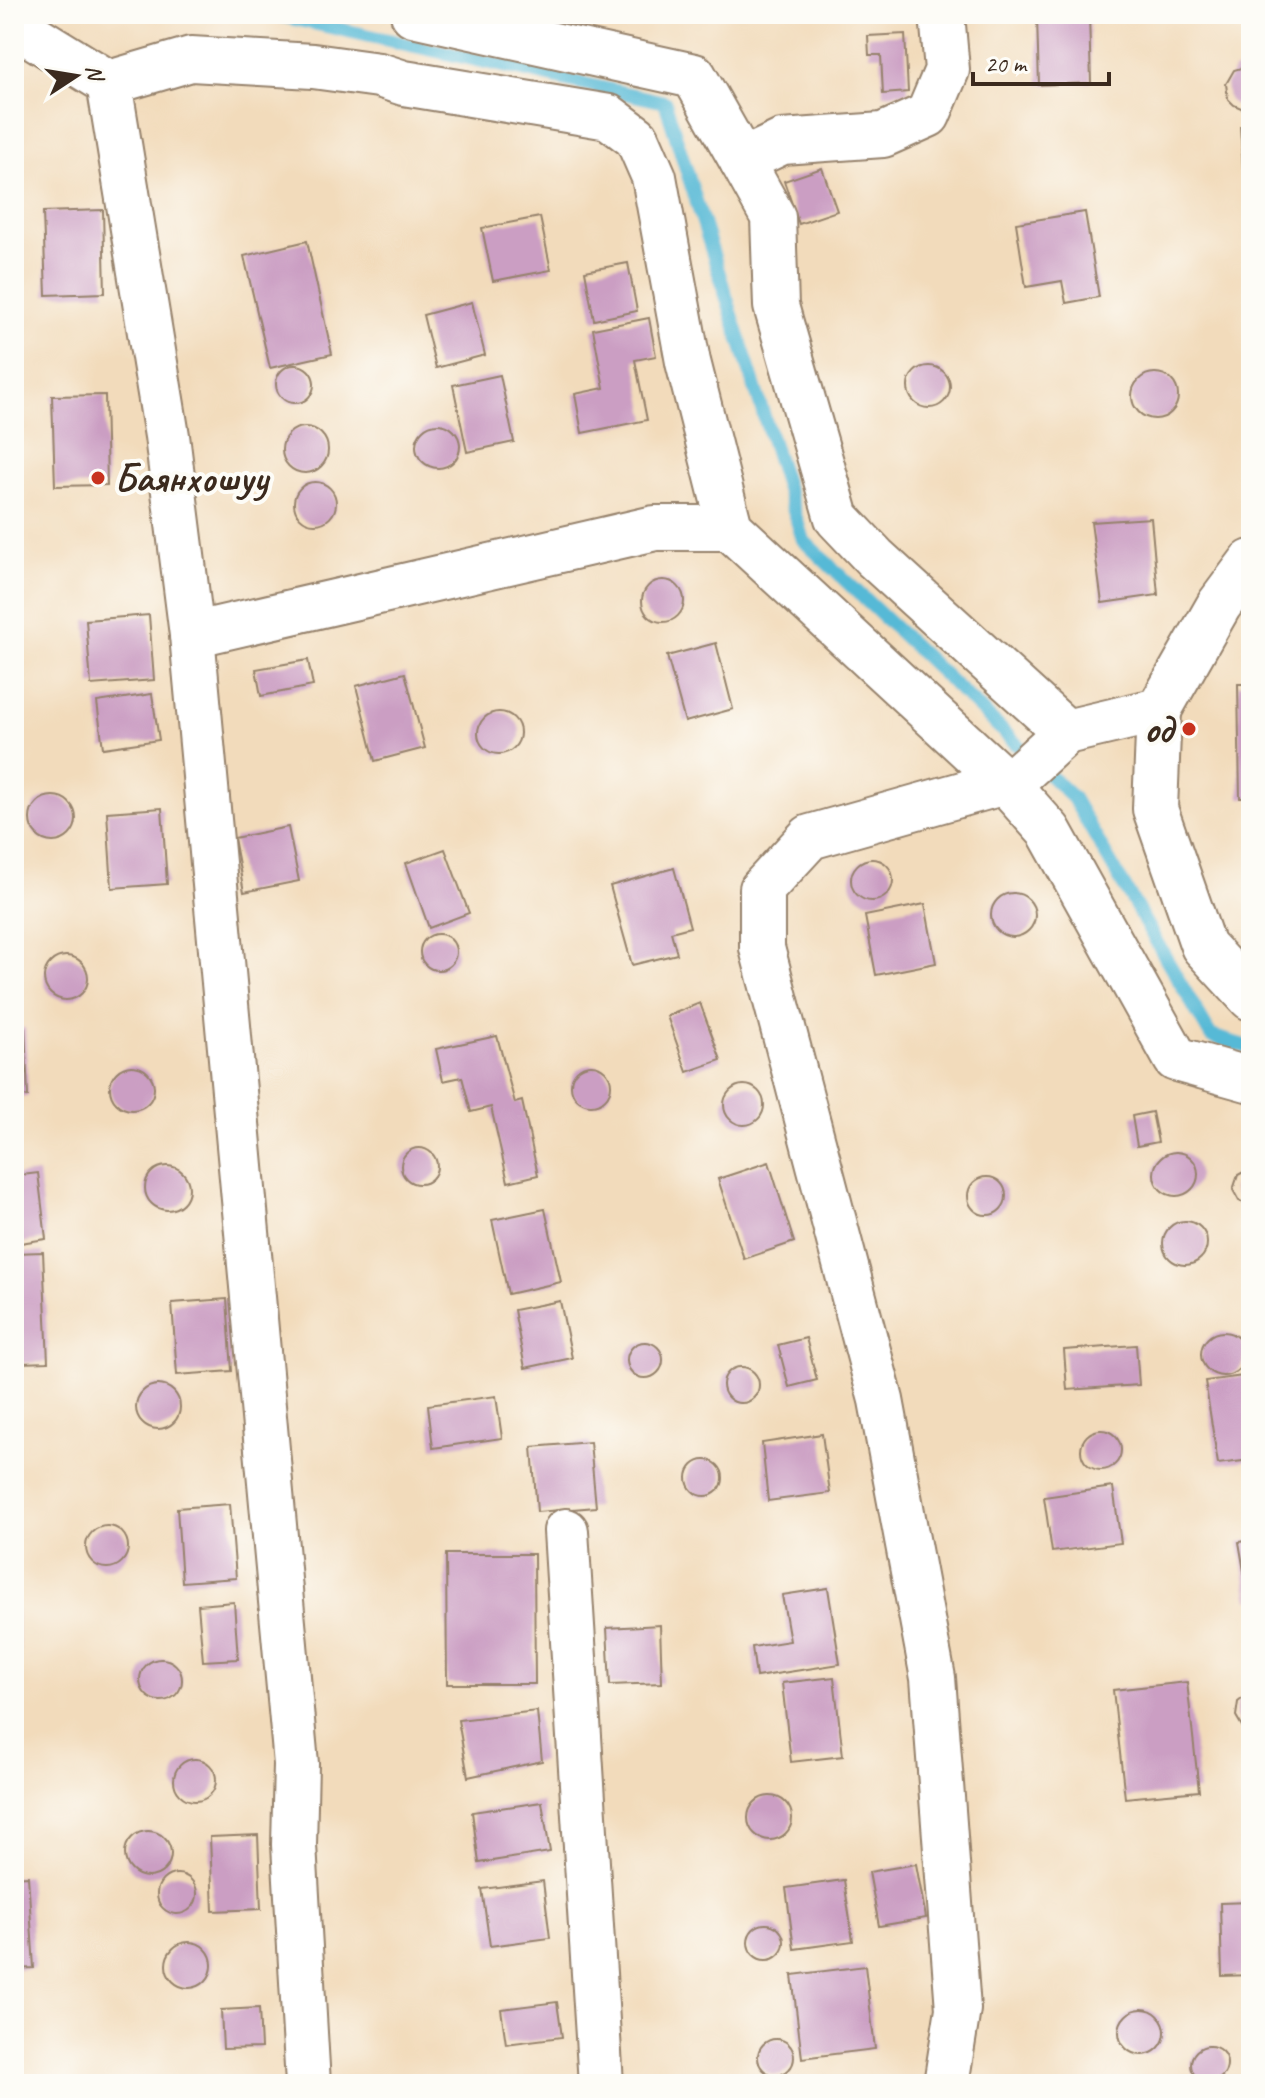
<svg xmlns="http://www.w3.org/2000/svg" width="1265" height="2098" font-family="Caveat,sans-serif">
<rect width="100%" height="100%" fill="#fdfcf7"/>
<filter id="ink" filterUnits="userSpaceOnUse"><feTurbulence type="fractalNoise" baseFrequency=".0125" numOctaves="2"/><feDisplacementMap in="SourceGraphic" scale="16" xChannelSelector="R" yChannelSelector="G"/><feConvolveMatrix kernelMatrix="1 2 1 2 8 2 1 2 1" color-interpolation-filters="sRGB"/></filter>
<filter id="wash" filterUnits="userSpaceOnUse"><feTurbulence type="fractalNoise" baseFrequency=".006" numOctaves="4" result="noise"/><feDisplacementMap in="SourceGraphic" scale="32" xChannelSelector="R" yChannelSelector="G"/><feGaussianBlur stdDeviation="1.8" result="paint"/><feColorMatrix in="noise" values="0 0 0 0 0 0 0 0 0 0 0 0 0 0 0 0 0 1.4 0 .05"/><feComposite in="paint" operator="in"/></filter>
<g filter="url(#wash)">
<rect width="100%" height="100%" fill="#f2dbbb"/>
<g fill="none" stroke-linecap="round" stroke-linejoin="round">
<path stroke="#57b9d6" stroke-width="14" d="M 272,14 L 665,102 L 803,540 L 1073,798 L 1211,1036 L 1251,1048"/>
</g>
<g id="blocks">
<g fill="#cb9ec3">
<path d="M 1089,15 L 1091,83 L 1039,85 L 1037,17 Z"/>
<path d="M 905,34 L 908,92 L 883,94 L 881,55 L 869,55 L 868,36 Z"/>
<path d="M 1251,65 L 1251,111 L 1248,111 L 1234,105 L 1228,99 L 1226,84 L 1234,70 Z"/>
<path d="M 1240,126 L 1251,126 L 1251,169 L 1243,170 Z"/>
<path d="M 822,168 L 837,211 L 799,224 L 784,181 Z"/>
<path d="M 103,210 L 105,293 L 46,295 L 43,212 Z"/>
<path d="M 1085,212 L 1099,297 L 1066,303 L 1062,281 L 1026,287 L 1016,223 Z"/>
<path d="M 540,217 L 551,270 L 493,281 L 482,228 Z"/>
<path d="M 307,241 L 332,354 L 270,368 L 244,256 Z"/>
<path d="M 628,263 L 637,311 L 594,320 L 585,271 Z"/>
<path d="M 472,302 L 485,355 L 436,368 L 423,315 Z"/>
<path d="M 649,318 L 656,356 L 635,360 L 647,420 L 582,433 L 575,394 L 604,388 L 593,329 Z"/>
<circle cx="295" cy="384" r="19"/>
<circle cx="929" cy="387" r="21"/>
<circle cx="1155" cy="396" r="23"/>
<path d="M 500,375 L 514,442 L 467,452 L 453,385 Z"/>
<path d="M 105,395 L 107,485 L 55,486 L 52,396 Z"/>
<circle cx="438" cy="446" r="22"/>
<circle cx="305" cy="450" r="23"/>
<circle cx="315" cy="503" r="21"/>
<path d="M 1151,518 L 1158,595 L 1102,603 L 1091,522 Z"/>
<circle cx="663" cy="601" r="21"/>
<path d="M 149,615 L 154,680 L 91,685 L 86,620 Z"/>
<path d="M 716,643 L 733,709 L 685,722 L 667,656 Z"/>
<path d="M 308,660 L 313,686 L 261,696 L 256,669 Z"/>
<path d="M 405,673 L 425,748 L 375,761 L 356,686 Z"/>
<path d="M 1238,684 L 1251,684 L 1251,798 L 1240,798 Z"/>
<path d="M 152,694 L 159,740 L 103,748 L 97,702 Z"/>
<circle cx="499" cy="733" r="21"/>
<circle cx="53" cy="819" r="23"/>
<path d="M 162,808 L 167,884 L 112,888 L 107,812 Z"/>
<path d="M 288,827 L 299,881 L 244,892 L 234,838 Z"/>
<path d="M 445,849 L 469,913 L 429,928 L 406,863 Z"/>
<circle cx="872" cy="880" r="21"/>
<path d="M 674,868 L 690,927 L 671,932 L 677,954 L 632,965 L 610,886 Z"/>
<circle cx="1013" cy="915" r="22"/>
<path d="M 925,904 L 936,963 L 876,975 L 865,916 Z"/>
<circle cx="438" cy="952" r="18"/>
<circle cx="66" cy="978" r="22"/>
<path d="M 700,1003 L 721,1060 L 687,1072 L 667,1016 Z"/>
<path d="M 14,1028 L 25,1028 L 28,1096 L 14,1097 Z"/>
<path d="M 497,1036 L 515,1103 L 522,1101 L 538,1175 L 508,1182 L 491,1107 L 471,1112 L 462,1077 L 443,1081 L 436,1049 Z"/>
<circle cx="591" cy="1085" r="20"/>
<circle cx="132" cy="1088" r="22"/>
<circle cx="744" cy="1105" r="20"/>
<path d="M 1152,1112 L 1158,1142 L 1137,1146 L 1132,1116 Z"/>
<circle cx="419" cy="1166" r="18"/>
<circle cx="1176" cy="1174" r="22"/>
<path d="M 769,1162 L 794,1242 L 744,1259 L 718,1179 Z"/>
<circle cx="167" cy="1188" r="22"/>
<path d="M 1251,1168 L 1251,1205 L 1239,1201 L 1233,1190 L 1238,1175 Z"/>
<path d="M 38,1173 L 46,1239 L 14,1244 L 14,1176 Z"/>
<circle cx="987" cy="1196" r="19"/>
<path d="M 545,1209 L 561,1282 L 508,1294 L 492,1220 Z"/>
<circle cx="1185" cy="1243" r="22"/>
<path d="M 43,1252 L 48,1362 L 21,1363 L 20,1338 L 14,1339 L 14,1253 Z"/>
<path d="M 227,1299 L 232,1371 L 177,1375 L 172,1303 Z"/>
<path d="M 560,1301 L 572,1358 L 525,1368 L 514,1310 Z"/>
<circle cx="1223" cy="1354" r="22"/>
<path d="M 806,1338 L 817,1380 L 789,1387 L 778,1345 Z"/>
<circle cx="645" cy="1360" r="18"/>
<path d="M 1136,1345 L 1139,1385 L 1067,1390 L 1064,1350 Z"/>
<circle cx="741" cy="1385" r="18"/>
<path d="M 1251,1375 L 1251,1460 L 1218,1464 L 1205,1381 Z"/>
<circle cx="158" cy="1407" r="22"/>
<path d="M 496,1396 L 502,1438 L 433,1448 L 428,1405 Z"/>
<circle cx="1101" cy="1450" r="20"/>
<path d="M 822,1434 L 830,1493 L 768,1501 L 762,1443 Z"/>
<path d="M 590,1442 L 596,1507 L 537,1512 L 532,1447 Z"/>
<circle cx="705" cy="1478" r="18"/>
<path d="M 1113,1487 L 1121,1543 L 1052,1552 L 1044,1497 Z"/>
<path d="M 230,1504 L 236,1578 L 182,1582 L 177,1508 Z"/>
<circle cx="107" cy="1547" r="21"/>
<path d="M 1251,1540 L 1251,1600 L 1249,1600 L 1239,1542 Z"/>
<path d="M 446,1554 L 534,1554 L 535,1684 L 447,1684 Z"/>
<path d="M 828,1588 L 840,1664 L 756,1677 L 752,1647 L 790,1641 L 782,1595 Z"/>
<path d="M 234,1602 L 238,1659 L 203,1661 L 198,1605 Z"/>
<path d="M 14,1605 L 16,1605 L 20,1654 L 14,1654 Z"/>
<path d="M 660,1625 L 662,1683 L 610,1685 L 607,1628 Z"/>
<circle cx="161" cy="1680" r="21"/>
<path d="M 834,1677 L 843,1756 L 791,1762 L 782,1683 Z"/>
<path d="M 1187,1682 L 1199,1791 L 1125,1798 L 1113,1690 Z"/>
<path d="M 1251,1692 L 1251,1733 L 1243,1728 L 1236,1716 L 1238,1702 Z"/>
<path d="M 537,1711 L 542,1761 L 468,1777 L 458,1720 Z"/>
<circle cx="195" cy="1780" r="21"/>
<circle cx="770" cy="1818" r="22"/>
<path d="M 542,1802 L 550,1852 L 479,1863 L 472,1812 Z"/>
<circle cx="148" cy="1854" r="23"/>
<path d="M 258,1835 L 261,1909 L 213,1911 L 210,1837 Z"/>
<path d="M 916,1864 L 926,1918 L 879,1926 L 869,1872 Z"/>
<circle cx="177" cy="1894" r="20"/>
<path d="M 28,1876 L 34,1968 L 14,1969 L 14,1877 Z"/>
<path d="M 844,1880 L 853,1941 L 794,1949 L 786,1888 Z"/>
<path d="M 543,1881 L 550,1938 L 490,1946 L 482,1889 Z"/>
<path d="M 1251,1902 L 1251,1975 L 1222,1976 L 1220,1903 Z"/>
<circle cx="766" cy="1942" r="18"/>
<circle cx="189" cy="1965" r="23"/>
<path d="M 865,1966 L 875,2049 L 802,2058 L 792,1975 Z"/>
<path d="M 557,2002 L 562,2037 L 506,2044 L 501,2009 Z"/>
<path d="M 259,2008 L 261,2048 L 223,2049 L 221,2010 Z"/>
<circle cx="1142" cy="2032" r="23"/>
<circle cx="776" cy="2057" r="18"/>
<circle cx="1209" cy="2064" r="18"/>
</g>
</g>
</g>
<g filter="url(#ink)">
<use href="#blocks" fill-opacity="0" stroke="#96826c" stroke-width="2"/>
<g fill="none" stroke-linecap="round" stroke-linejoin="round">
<g stroke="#96826c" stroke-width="48">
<g id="street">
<path d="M 413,14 L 694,76 L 742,161"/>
<path d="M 942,14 L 947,70 L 928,115 L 883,135 L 782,142 L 742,161 L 773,217 L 776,306 L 837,518 L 875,558 L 1066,732"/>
<path d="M 14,31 L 23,30 L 109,83 L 167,436 L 192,635 L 296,1764 L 294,1845 L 308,2084"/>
<path d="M 109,83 L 191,59 L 313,66 L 379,75 L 404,83 L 609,117 L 637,138 L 654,177 L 688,362 L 730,528 L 1005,782 L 1049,831 L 1176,1059 L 1251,1080"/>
<path d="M 192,635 L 655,528 L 730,528"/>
<path d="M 1159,710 L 1155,809 L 1203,946 L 1251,998"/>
<path d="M 566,1531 L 601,2084"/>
<path d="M 946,2084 L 958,2009 L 933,1678 L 881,1400 L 762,948 L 762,889 L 810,837 L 1005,782 L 1019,775 L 1066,732 L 1159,710 L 1219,605 L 1251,562"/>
</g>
</g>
<use href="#street" stroke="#fff" stroke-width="44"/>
</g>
</g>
<g fill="#c8321e" stroke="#fdfcf7" stroke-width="3">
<circle cx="98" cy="478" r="8"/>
<circle cx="1189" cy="729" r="8"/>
</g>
<g text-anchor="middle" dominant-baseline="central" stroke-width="8" stroke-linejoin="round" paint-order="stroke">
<g font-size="40" font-weight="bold" fill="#3b2a1e" stroke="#fdfcf7" text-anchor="start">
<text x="114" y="478">Баянхошуу</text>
<text x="1173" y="729" text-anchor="end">од</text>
</g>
</g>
<rect width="1265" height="2098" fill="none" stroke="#fdfcf7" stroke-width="48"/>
<g transform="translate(76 76) rotate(78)" stroke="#fdfcf7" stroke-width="6" paint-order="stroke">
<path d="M0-6L14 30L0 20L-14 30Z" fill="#3b2a1e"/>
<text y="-12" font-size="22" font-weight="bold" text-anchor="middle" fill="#3b2a1e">N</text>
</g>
<path d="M973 72v12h136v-12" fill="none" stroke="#3b2a1e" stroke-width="4"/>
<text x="985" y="72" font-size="24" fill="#3b2a1e" stroke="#fdfcf7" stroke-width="6" paint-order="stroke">20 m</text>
</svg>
